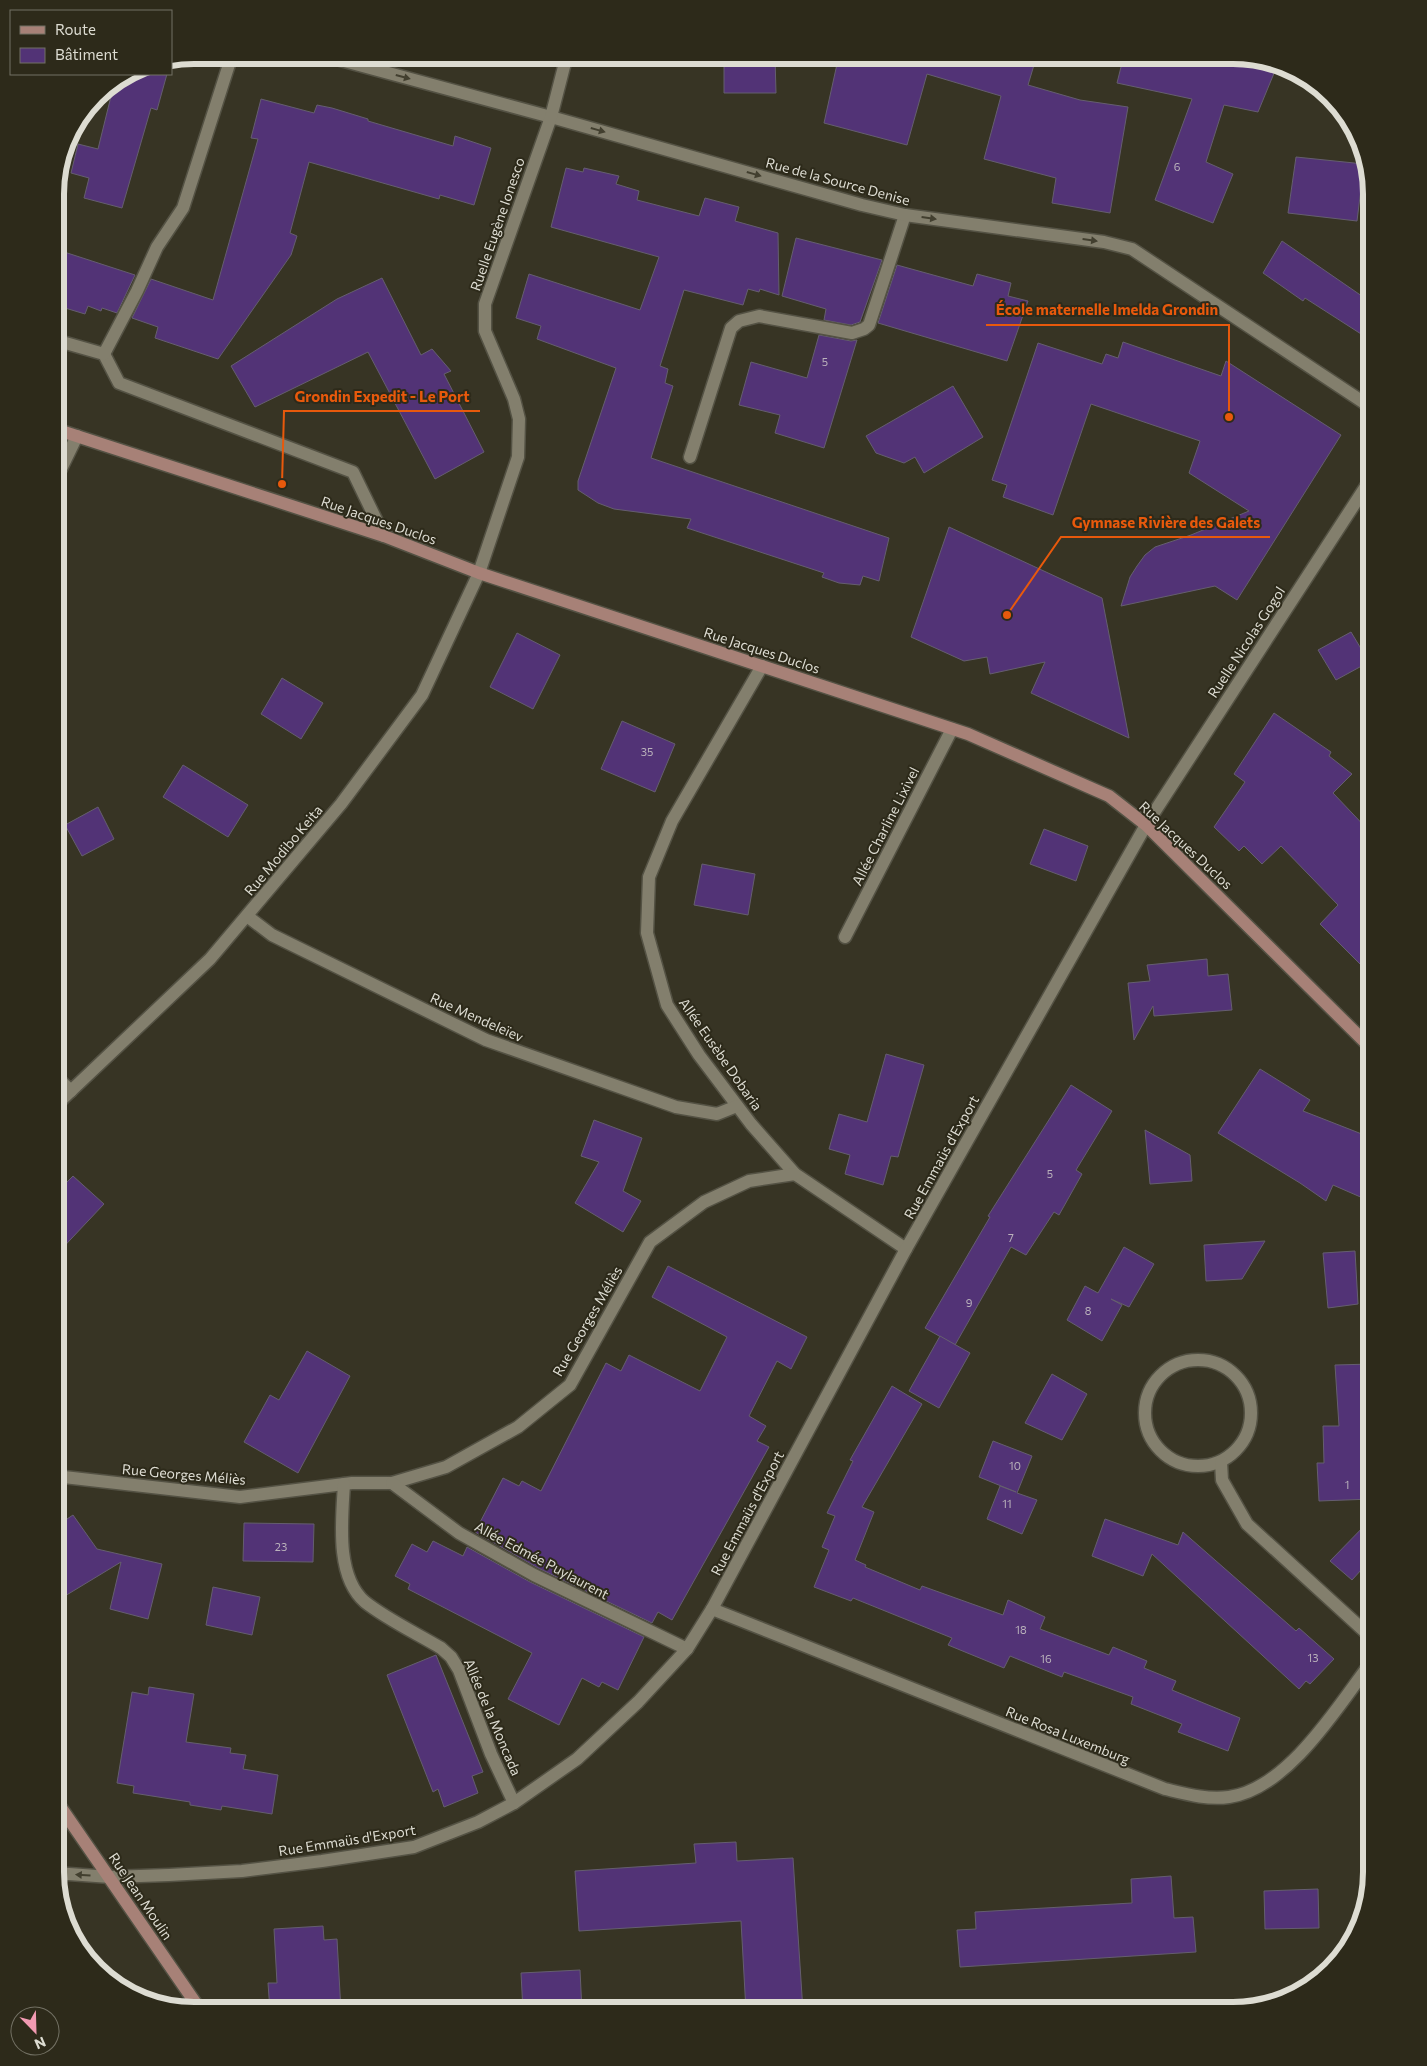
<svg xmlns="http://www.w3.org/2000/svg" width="1427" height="2066" font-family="Commissioner,sans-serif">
<rect width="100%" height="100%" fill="#373424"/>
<g fill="#523376" stroke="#655e6f">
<path d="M 839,55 L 1037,55 L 1028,85 L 1080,100 L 1128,107 L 1110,213 L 1052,203 L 1056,178 L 984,159 L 1001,96 L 927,74 L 907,145 L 824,123 Z"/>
<path d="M 1124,55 L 1242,55 L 1277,66 L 1258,112 L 1224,105 L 1206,162 L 1233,174 L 1213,223 L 1155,200 L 1192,99 L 1117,83 Z"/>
<path d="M 724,56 L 775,57 L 776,93 L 724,93 Z"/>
<path d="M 128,74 L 167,74 L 157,110 L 151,108 L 122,208 L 84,198 L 89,178 L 71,173 L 78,144 L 98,149 L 114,84 Z"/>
<path d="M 261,99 L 314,113 L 317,105 L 332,108 L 368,119 L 368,121 L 453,146 L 455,136 L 491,148 L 474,205 L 440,195 L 439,199 L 309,162 L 290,233 L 297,236 L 291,255 L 218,359 L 155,338 L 158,327 L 132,318 L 151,279 L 213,300 L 258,139 L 251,138 Z"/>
<path d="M 1296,157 L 1364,164 L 1357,221 L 1288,213 Z"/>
<path d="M 566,168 L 583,172 L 584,168 L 619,176 L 616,184 L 639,191 L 637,200 L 699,216 L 705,198 L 739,207 L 735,221 L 778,233 L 779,295 L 760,289 L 759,292 L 748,289 L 743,305 L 684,290 L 660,366 L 668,369 L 665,383 L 673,386 L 651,458 L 889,538 L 879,581 L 863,576 L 860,585 L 839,583 L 822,577 L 824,573 L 687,528 L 691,519 L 614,509 L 598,503 L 578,490 L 578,481 L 616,368 L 537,339 L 541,326 L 516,318 L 529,274 L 640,310 L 659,257 L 551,227 Z"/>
<path d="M 796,238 L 882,260 L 860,322 L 851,325 L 824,320 L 826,309 L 782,296 Z"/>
<path d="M 1282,241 L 1372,303 L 1372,341 L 1305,298 L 1303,301 L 1263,273 Z"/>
<path d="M 55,249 L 135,275 L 117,313 L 102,308 L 101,311 L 88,306 L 85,314 L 55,305 Z"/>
<path d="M 897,265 L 973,286 L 977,274 L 1011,283 L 1008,296 L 1028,301 L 1007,361 L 878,323 Z"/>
<path d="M 382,278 L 421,355 L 432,349 L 451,371 L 444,374 L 484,452 L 435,479 L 368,352 L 255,407 L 231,366 L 337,299 Z"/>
<path d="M 819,335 L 851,341 L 857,340 L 824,448 L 775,433 L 780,415 L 739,405 L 751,362 L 807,378 Z"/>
<path d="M 1123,342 L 1221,376 L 1226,361 L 1341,435 L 1237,600 L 1215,586 L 1121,606 L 1130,577 L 1137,566 L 1145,555 L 1155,547 L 1191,535 L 1249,511 L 1189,473 L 1200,441 L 1091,404 L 1053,515 L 1003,497 L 1007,485 L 992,480 L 1038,343 L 1102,364 L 1106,354 L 1118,358 Z"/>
<path d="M 953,386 L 983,437 L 924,473 L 915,457 L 904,463 L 876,453 L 866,436 Z"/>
<path d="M 949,527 L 1102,598 L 1129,738 L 1031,693 L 1045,662 L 990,674 L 987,657 L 964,661 L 911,637 Z"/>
<path d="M 1351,632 L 1369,662 L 1336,680 L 1318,650 Z"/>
<path d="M 517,633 L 560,655 L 533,709 L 490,687 Z"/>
<path d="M 282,678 L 323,703 L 301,739 L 261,714 Z"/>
<path d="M 1274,713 L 1331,752 L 1329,756 L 1352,774 L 1333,793 L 1372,834 L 1372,976 L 1320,924 L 1338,905 L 1281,846 L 1262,864 L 1244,846 L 1239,851 L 1214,827 L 1245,782 L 1234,774 Z"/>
<path d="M 622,721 L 675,744 L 655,792 L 601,769 Z"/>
<path d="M 183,765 L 248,805 L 228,837 L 163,797 Z"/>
<path d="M 98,807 L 114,839 L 82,856 L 65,825 Z"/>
<path d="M 1044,829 L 1088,846 L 1076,881 L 1030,864 Z"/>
<path d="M 702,864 L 755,874 L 748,915 L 694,905 Z"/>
<path d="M 1207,959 L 1208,976 L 1228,974 L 1232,1010 L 1154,1016 L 1153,1006 L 1134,1040 L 1128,983 L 1150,981 L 1147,965 Z"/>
<path d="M 886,1054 L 924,1065 L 898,1157 L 891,1156 L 883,1185 L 845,1174 L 850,1155 L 829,1149 L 839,1114 L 867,1122 Z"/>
<path d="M 1260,1069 L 1310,1100 L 1303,1111 L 1372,1138 L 1372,1202 L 1333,1185 L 1326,1201 L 1300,1183 L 1218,1133 Z"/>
<path d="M 1071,1085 L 1112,1111 L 1076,1170 L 1082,1174 L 1059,1215 L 1054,1212 L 1026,1255 L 1011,1247 L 955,1345 L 925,1328 L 990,1217 L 988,1216 Z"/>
<path d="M 594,1120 L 642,1138 L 623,1191 L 641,1201 L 623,1232 L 575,1203 L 599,1162 L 581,1156 Z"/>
<path d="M 1145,1130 L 1190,1155 L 1192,1181 L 1150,1184 Z"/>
<path d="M 73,1176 L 104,1204 L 55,1256 L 55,1194 Z"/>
<path d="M 1265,1241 L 1242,1279 L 1206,1281 L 1204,1245 Z"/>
<path d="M 1124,1247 L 1154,1264 L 1129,1307 L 1111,1299 L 1122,1305 L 1102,1341 L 1067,1320 L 1085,1286 L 1098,1293 Z"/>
<path d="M 1355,1251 L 1358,1304 L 1328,1308 L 1323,1253 Z"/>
<path d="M 668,1266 L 807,1337 L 791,1369 L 777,1361 L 749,1416 L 766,1426 L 757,1441 L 769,1447 L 755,1472 L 672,1620 L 658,1612 L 652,1623 L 538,1568 L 475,1532 L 503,1478 L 519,1486 L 522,1481 L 541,1491 L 606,1363 L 621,1371 L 629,1355 L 700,1391 L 727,1337 L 652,1297 Z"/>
<path d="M 940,1336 L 970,1353 L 939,1408 L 909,1391 Z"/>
<path d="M 307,1351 L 350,1376 L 298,1473 L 244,1442 L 270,1395 L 279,1400 Z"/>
<path d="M 1372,1364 L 1372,1499 L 1319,1501 L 1317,1463 L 1324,1463 L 1323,1426 L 1339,1426 L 1335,1365 Z"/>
<path d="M 1052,1374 L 1087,1394 L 1062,1440 L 1025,1423 Z"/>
<path d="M 892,1386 L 922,1404 L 862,1507 L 874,1512 L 855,1560 L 866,1565 L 865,1567 L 920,1590 L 922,1586 L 1003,1615 L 1008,1600 L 1045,1617 L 1040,1629 L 1109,1655 L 1113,1647 L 1147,1661 L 1144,1668 L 1176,1681 L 1172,1690 L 1240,1718 L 1228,1751 L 1178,1732 L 1182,1724 L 1131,1704 L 1133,1697 L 1064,1672 L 1062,1677 L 1010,1656 L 1004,1668 L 948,1645 L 952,1638 L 853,1598 L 851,1601 L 814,1587 L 829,1550 L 822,1547 L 835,1516 L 827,1513 L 853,1461 L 850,1460 Z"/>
<path d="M 993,1441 L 1032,1456 L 1017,1493 L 1037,1500 L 1022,1534 L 987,1519 L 1000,1486 L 1016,1492 L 979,1477 Z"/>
<path d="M 73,1515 L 97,1549 L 162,1564 L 148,1619 L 110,1609 L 121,1562 L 55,1602 L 55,1527 Z"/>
<path d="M 1372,1518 L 1372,1558 L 1352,1580 L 1330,1561 Z"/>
<path d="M 1105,1519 L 1178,1545 L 1183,1532 L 1296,1631 L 1299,1628 L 1334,1659 L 1310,1684 L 1306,1681 L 1299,1689 L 1152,1554 L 1143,1576 L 1092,1556 Z"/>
<path d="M 244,1523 L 314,1524 L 313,1562 L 243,1561 Z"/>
<path d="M 433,1541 L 463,1556 L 467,1547 L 530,1582 L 644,1637 L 618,1690 L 602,1682 L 599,1687 L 582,1678 L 559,1725 L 508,1699 L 532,1653 L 408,1589 L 410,1584 L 395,1576 L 412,1544 L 427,1552 Z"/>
<path d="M 213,1587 L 260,1597 L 252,1635 L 206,1625 Z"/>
<path d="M 436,1655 L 483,1772 L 472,1776 L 478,1793 L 444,1807 L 438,1789 L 433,1792 L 387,1675 Z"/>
<path d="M 149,1687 L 194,1694 L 186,1742 L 231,1748 L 230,1753 L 246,1755 L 243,1769 L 278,1775 L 272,1814 L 222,1806 L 221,1810 L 190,1805 L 190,1802 L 133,1793 L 134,1786 L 117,1783 L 132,1692 L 148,1695 Z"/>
<path d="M 736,1842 L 737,1861 L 793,1858 L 803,2011 L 746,2011 L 741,1921 L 579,1931 L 575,1871 L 696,1863 L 694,1844 Z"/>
<path d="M 1171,1876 L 1174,1918 L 1193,1917 L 1196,1952 L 960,1967 L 957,1930 L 976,1929 L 975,1912 L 1132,1903 L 1131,1879 Z"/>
<path d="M 1318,1889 L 1319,1928 L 1265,1929 L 1264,1891 Z"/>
<path d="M 323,1926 L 324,1940 L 337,1939 L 341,2011 L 270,2011 L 268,1983 L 277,1983 L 274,1929 Z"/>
<path d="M 580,1970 L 582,2011 L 523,2011 L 521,1973 Z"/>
</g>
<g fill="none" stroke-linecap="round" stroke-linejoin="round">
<g stroke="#545244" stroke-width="15">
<g id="lane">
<path d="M 55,340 L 104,354 L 119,383 L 353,472 L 384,536"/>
<path d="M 104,354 L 137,291 L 157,247 L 183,208 L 232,55"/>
<path d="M 690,457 L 731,328 L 739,321 L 759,316 L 852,333 L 864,329 L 869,325 L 905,215"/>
<path d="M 762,666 L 672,821 L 649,877 L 647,933 L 667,1005 L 699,1055 L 751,1124 L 795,1174 L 906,1249"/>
<path d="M 845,937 L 952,729"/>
<path d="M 55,1476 L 240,1497 L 352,1483 L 392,1483 L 446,1467 L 518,1427 L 570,1385 L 650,1242 L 704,1202 L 749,1181 L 795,1174"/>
<path d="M 392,1483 L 459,1533 L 534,1575 L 687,1649"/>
</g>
</g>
<g stroke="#545244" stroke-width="15">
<g id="street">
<path d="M 322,55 L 551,117 L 862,205 L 905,215 L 1104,242 L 1132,249 L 1372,408"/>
<path d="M 55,481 L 77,436"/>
<path d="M 247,916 L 272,935 L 486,1040 L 676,1107 L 717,1114 L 737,1106"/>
<path d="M 55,1076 L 71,1091"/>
<path d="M 55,1106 L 210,959 L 341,804 L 422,695 L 479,573 L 518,457 L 519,419 L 514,399 L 485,331 L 485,304 L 551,117 L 567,55"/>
<circle cx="1198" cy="1413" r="53"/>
<path d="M 1221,1462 L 1222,1480 L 1247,1524 L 1372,1638"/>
<path d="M 344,1484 C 342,1519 335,1576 365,1602 C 388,1620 416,1633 441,1648 L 451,1657 L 459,1670 L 491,1754 L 514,1803"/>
<path d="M 712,1609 L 1165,1789 C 1186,1794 1207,1800 1229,1797 C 1288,1789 1339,1705 1372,1661"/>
<path d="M 55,1873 L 110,1877 L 169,1875 L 242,1871 L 322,1861 L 414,1847 L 478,1822 L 514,1803 L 577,1759 L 638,1702 L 687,1649 L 712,1609 L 906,1249 L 1146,825 L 1372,477"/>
</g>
</g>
<g stroke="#545244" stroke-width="15">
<g id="secondary">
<path d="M 55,429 L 384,536 L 479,573 L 968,734 L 1109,796 L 1146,825 L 1372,1049"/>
<path d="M 55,1799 L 201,2011"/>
</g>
</g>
<use href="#lane" stroke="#837f6d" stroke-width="12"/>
<use href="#street" stroke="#837f6d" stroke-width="12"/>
<use href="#secondary" stroke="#a78177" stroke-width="12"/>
</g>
<defs><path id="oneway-solid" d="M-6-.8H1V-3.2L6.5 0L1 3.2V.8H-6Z" transform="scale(1.25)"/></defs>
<g fill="#423f2f">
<use href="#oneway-solid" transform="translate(403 77) rotate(15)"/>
<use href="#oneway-solid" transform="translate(598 130) rotate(16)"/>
<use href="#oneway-solid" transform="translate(754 174) rotate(16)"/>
<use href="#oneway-solid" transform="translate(929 218) rotate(8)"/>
<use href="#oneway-solid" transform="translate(1090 240) rotate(8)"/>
<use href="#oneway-solid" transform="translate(83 1875) rotate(-176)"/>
</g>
<g text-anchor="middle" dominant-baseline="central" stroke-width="4" stroke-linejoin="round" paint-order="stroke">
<g font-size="11" fill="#bab2bb">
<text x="1177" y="166">6</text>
<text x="825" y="361">5</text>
<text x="647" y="751">35</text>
<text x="1050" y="1173">5</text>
<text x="1011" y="1237">7</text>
<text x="969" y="1302">9</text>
<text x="1088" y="1310">8</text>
<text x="1015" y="1465">10</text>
<text x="1347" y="1484">1</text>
<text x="1007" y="1503">11</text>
<text x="281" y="1546">23</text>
<text x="1021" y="1629">18</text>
<text x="1313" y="1657">13</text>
<text x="1046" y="1658">16</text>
</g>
<g font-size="14" fill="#dddcd2" stroke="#2d2a1a">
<text transform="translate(838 181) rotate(15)">Rue de la Source Denise</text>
<text transform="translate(497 224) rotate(-71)">Ruelle Eugène Ionesco</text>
<text transform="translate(379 520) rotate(19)">Rue Jacques Duclos</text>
<text transform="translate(1246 642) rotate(-57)">Ruelle Nicolas Gogol</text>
<text transform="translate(762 650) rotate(18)">Rue Jacques Duclos</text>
<text transform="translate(885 826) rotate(-63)">Allée Charline Lixivel</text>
<text transform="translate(1186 845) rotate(43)">Rue Jacques Duclos</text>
<text transform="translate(283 850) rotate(-50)">Rue Modibo Keita</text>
<text transform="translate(477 1017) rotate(24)">Rue Mendeleïev</text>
<text transform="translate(721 1054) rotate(55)">Allée Eusèbe Dobaria</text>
<text transform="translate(941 1157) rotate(-61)">Rue Emmaüs d'Export</text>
<text transform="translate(587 1321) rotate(-60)">Rue Georges Méliès</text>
<text transform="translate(184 1474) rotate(5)">Rue Georges Méliès</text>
<text transform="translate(747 1513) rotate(-62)">Rue Emmaüs d'Export</text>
<text transform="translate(542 1560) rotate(28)">Allée Edmée Puylaurent</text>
<text transform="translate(493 1717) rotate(67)">Allée de la Moncada</text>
<text transform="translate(1068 1735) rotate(22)">Rue Rosa Luxemburg</text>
<text transform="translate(347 1840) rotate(-9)">Rue Emmaüs d'Export</text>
<text transform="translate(141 1896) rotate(56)">Rue Jean Moulin</text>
</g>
</g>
<path d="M0 0H1427V2066H0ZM194 64H1233A130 130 0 0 1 1363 194V1872A130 130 0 0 1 1233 2002H194A130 130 0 0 1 64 1872V194A130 130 0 0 1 194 64Z" fill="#2d2a1a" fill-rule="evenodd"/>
<path fill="none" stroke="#dddcd2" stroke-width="6" d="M194 64H1233A130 130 0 0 1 1363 194V1872A130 130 0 0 1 1233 2002H194A130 130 0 0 1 64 1872V194A130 130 0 0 1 194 64Z"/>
<path fill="none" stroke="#e8590c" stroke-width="2" d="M1229 417L1229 325H986M282 484L284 411H480M1007 615L1061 537H1270"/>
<g fill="#e8590c" stroke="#2d2a1a" stroke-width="2">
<circle cx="1229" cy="417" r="5"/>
<circle cx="282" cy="484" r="5"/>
<circle cx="1007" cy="615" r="5"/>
</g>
<g font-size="15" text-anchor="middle" font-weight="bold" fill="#e8590c" stroke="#2d2a1a" stroke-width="4" stroke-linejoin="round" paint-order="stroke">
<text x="1107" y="315">École maternelle Imelda Grondin</text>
<text x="382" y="402">Grondin Expedit - Le Port</text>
<text x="1166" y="528">Gymnase Rivière des Galets</text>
</g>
<rect x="10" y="10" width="162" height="65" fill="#2d2a1a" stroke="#737164"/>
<rect x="20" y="26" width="25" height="8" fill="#a78177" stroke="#737164"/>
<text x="55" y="35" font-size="15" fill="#dddcd2">Route</text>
<rect x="20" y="48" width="25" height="15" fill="#523376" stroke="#737164"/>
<text x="55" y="60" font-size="15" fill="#dddcd2">Bâtiment</text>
<g transform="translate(35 2031) rotate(157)"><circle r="24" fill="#2d2a1a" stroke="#737164"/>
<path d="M0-4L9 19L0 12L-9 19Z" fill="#f19ab2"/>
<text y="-8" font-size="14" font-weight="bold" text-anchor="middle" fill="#dddcd2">N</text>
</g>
</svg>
